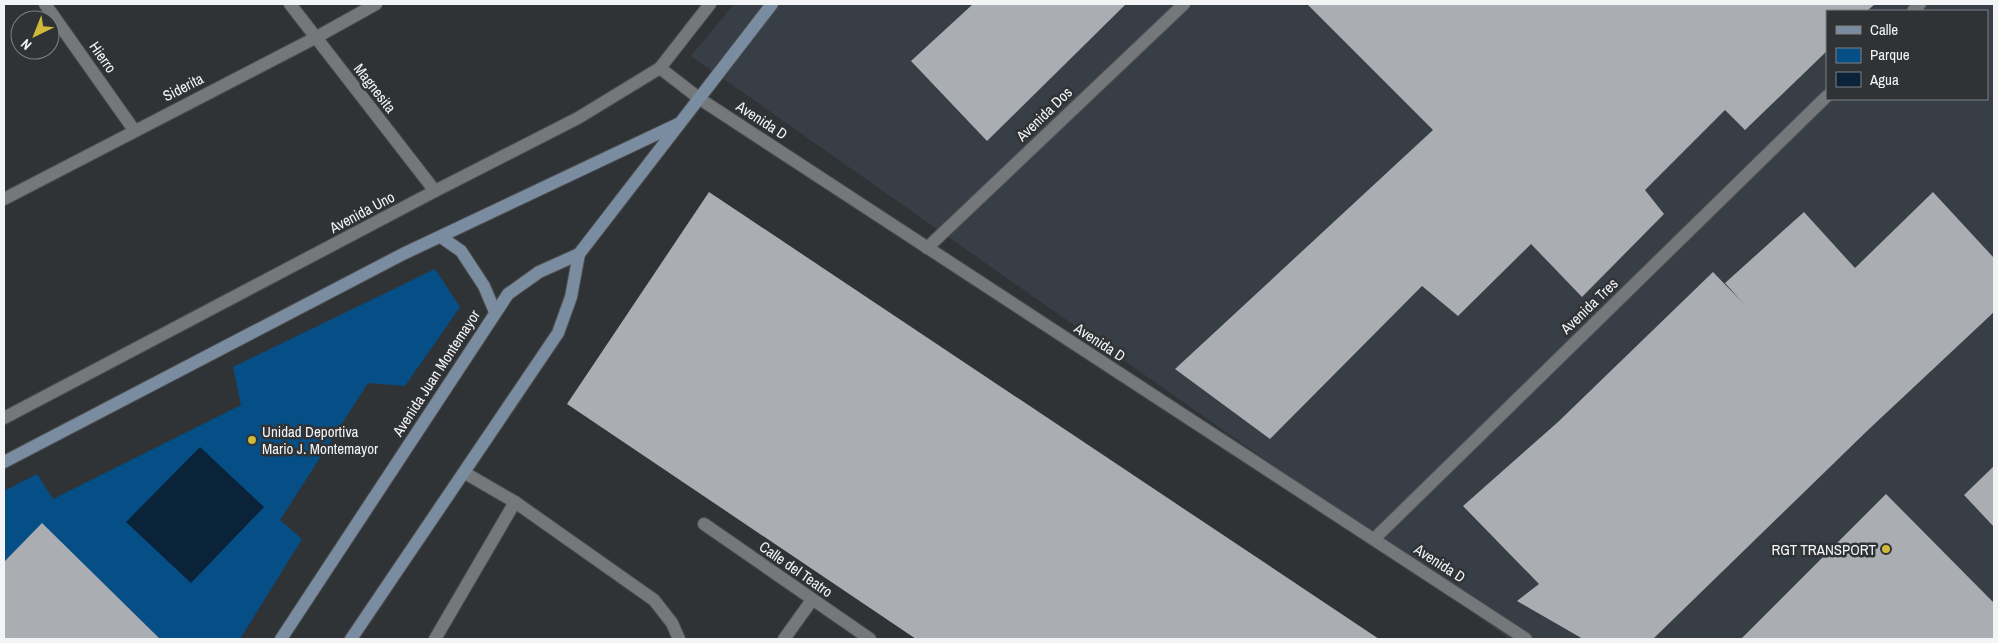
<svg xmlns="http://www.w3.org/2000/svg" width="1998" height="643" font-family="'Archivo Narrow',sans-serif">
<rect width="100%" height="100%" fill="#303336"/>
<path fill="#373e46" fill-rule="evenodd" d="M 734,4 L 1994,4 L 1994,639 L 1509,639 L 1375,537 L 691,56 ZM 1827,11 L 1987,11 L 1987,99 L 1827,99 Z"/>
<path fill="#064e86" d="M 435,269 L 460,307 L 405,386 L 368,383 L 280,520 L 302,539 L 240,639 L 4,639 L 4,491 L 37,474 L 53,499 L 241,405 L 233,367 Z"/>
<path fill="#0b2339" d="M 200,447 L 264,507 L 191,583 L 126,522 Z"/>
<g fill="#aaadb1">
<path d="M 973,4 L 1126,4 L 987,141 L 911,61 Z"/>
<path d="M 1307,4 L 1875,4 L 1867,11 L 1827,11 L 1827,51 L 1745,130 L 1725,110 L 1645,190 L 1664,214 L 1582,297 L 1531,244 L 1458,316 L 1422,286 L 1270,439 L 1175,369 L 1433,130 Z"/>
<path d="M 709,192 L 1379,639 L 916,639 L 567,404 Z"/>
<path d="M 1933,192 L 1994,258 L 1994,312 L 1867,431 L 1653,639 L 1583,639 L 1517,601 L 1539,584 L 1463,506 L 1558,422 L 1713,272 L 1743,303 L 1725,283 L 1804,212 L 1855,268 Z"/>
<path d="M 1994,466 L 1994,527 L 1964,495 Z"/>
<path d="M 1886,494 L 1994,603 L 1994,639 L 1741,639 Z"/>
<path d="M 42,523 L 160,639 L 4,639 L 4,562 Z"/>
</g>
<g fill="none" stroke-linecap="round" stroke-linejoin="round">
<g stroke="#4d4f51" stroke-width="14">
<g id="lane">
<path d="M 1913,11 L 1920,4"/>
<path d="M 927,248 L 1184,4"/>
<path d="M 465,473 L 515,502"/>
<path d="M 1374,539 L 1827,96"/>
<path d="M 435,639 L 515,502 L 654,600 L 672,623 L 679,639"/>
</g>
</g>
<g stroke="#4d4f51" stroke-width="14">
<g id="street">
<path d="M 45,4 L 134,130"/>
<path d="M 290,4 L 435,191"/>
<path d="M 660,68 L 700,99 L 1526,639"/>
<path d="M 4,199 L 315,38 L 376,4"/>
<path d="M 4,418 L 435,191 L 578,118 L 660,68 L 710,4"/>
<path d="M 704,524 L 870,639"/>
<path d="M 784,639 L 812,600"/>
</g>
</g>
<g stroke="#4d4f51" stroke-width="14">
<g id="secondary">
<path d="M 441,237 L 461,251 L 484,286 L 495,312"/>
<path d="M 4,462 L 403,254 L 678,124"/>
<path d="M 281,639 L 508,294 L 539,272 L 579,254 L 772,4"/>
<path d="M 351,639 L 558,333 L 571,297 L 579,254"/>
</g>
</g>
<use href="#lane" stroke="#75787b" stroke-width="12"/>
<use href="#street" stroke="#75787b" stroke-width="12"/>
<use href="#secondary" stroke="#7a8c9f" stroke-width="12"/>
</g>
<g fill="#ceb938" stroke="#303336" stroke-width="2">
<circle cx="252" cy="440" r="5"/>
<circle cx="1886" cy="549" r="5"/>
</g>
<g text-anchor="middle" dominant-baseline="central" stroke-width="5" stroke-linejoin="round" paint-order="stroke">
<g font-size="15" fill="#f3f4f6" stroke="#303336">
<text transform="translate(103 57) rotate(55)">Hierro</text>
<text transform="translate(183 87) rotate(-27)">Siderita</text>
<text transform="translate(375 88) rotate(52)">Magnesita</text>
<text transform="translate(1044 114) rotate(-44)">Avenida Dos</text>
<text transform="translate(762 120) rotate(33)">Avenida D</text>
<text transform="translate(362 212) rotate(-28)">Avenida Uno</text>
<text transform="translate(1589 306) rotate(-44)">Avenida Tres</text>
<text transform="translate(1100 342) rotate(33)">Avenida D</text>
<text transform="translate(436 373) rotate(-57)">Avenida Juan Montemayor</text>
<text transform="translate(1440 563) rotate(33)">Avenida D</text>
<text transform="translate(796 569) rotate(35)">Calle del Teatro</text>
</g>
<g font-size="15" fill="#f3f4f6" stroke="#303336" text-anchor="start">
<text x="262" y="431">Unidad Deportiva<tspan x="262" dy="17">Mario J. Montemayor</tspan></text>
<text x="1876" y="549" text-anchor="end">RGT TRANSPORT</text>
</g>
</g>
<rect width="1998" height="643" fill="none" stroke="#f3f4f6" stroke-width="10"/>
<rect x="1826" y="10" width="162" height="90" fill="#303336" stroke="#7e8083"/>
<rect x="1836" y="26" width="25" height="8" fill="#7a8c9f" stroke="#7e8083"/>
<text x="1870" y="35" font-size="15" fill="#f3f4f6">Calle</text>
<rect x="1836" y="48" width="25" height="15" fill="#064e86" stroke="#7e8083"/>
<text x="1870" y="60" font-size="15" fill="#f3f4f6">Parque</text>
<rect x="1836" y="72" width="25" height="15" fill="#0b2339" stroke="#7e8083"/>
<text x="1870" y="85" font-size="15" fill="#f3f4f6">Agua</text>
<g transform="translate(35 35) rotate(223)"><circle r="24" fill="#303336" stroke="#7e8083"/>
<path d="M0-4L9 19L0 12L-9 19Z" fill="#ceb938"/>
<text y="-8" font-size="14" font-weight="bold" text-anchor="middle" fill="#f3f4f6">N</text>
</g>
</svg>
